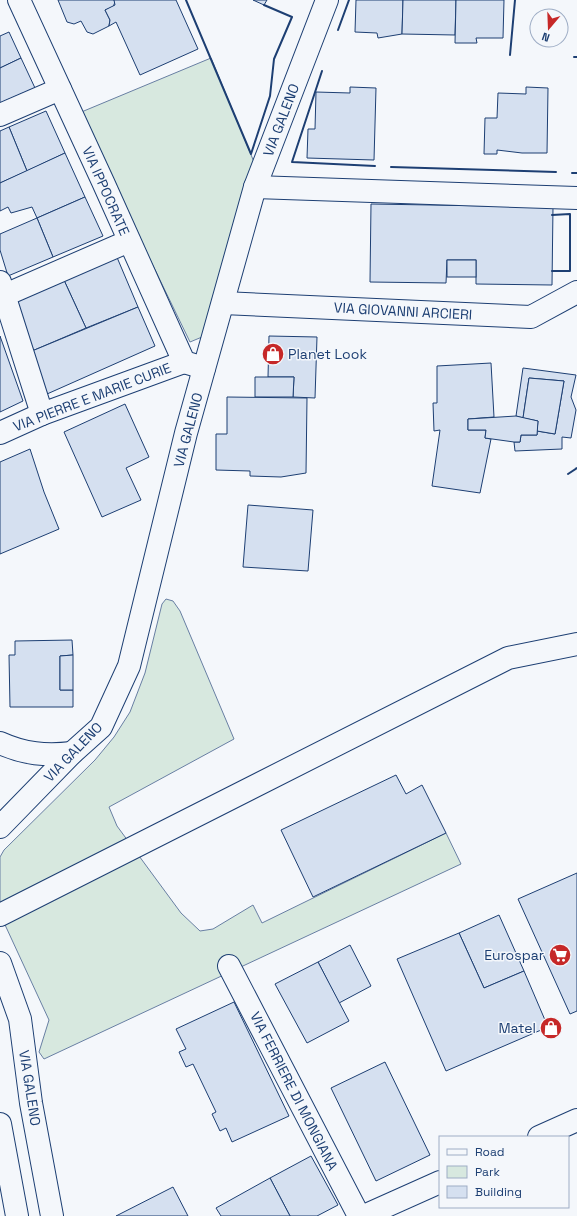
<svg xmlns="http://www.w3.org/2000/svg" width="577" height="1216" font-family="'Space Grotesk',sans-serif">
<rect width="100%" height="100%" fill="#f4f7fb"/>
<g fill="#d7e8df" stroke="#687fa3">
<path d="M 211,58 L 254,162 L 202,337 L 190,342 L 79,113 Z"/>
<path d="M 166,599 L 173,601 L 180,611 L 234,739 L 109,807 L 117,826 L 181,913 L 200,931 L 213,929 L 253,905 L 262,923 L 446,833 L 461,864 L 44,1059 L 39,1052 L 49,1020 L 0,914 L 0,857 L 4,850 L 95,760 L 114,737 L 130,712 L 145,673 L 162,604 Z"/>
</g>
<g fill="#d5e0f0" stroke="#1d3f73">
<path d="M 58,0 L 114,0 L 115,2 L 113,7 L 105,10 L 110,20 L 109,26 L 93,34 L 87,32 L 81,21 L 74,24 L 67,22 Z"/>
<path d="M 114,0 L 176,0 L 198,49 L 140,75 L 116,22 L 109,26 L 110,20 L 105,10 L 115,5 Z"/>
<path d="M 253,0 L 267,0 L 264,5 Z"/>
<path d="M 356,0 L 403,0 L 402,34 L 378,38 L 377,33 L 355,32 Z"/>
<path d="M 403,0 L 456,0 L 455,35 L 402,34 Z"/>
<path d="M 456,0 L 504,0 L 503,38 L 476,38 L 477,43 L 455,43 Z"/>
<path d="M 9,32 L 21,58 L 0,68 L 0,36 Z"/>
<path d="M 21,58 L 35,88 L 0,103 L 0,68 Z"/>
<path d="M 350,87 L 376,88 L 374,160 L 307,158 L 308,129 L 315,129 L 316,92 L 350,93 Z"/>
<path d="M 526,87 L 548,88 L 547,153 L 522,153 L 497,150 L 497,154 L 484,154 L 485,118 L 497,118 L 498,93 L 526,94 Z"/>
<path d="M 46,111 L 65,153 L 27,171 L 9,127 Z"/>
<path d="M 9,127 L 27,171 L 0,183 L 0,131 Z"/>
<path d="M 65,153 L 85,197 L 37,218 L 32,207 L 11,213 L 8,207 L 0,211 L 0,183 Z"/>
<path d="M 85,197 L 103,236 L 53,257 L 37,218 Z"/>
<path d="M 371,204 L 553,207 L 552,285 L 476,284 L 476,260 L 447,260 L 446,283 L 370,282 Z"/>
<path d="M 37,218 L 53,257 L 8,276 L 0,250 L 0,234 Z"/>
<path d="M 116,255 L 138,307 L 86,328 L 63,278 Z"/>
<rect x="447" y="260" width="29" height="17"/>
<path d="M 63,278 L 86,328 L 32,351 L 14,300 Z"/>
<path d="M 138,307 L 155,346 L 47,394 L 32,351 Z"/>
<path d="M 0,336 L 23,401 L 0,412 Z"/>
<path d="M 269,336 L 317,337 L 315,398 L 293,397 L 294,377 L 268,377 Z"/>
<path d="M 491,363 L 494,417 L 468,419 L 468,430 L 486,430 L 485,438 L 491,439 L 480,493 L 432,486 L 440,430 L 434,431 L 433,403 L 437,403 L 437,366 Z"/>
<path d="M 523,368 L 576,375 L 571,397 L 576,410 L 571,438 L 562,437 L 562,449 L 515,451 L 514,442 L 520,442 L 521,435 L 537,435 L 537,431 L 555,434 L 564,381 L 529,378 L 523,418 L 516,416 Z"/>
<path d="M 255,377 L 294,377 L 293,397 L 255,397 Z"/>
<path d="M 529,378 L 564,381 L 555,434 L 537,431 L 538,421 L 523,418 Z"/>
<path d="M 227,397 L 307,398 L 306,473 L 281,477 L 250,476 L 250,471 L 216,470 L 216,434 L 227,434 Z"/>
<path d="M 125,404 L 149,457 L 126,468 L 141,500 L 102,517 L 64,432 Z"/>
<path d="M 516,416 L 538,421 L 537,435 L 521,435 L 520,442 L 514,442 L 485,438 L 486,430 L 468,430 L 468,419 Z"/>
<path d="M 30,449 L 44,492 L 59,529 L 0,554 L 0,462 Z"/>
<path d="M 248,505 L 313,510 L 308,571 L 243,567 Z"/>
<path d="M 72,640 L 73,655 L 60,656 L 60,690 L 73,690 L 73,707 L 10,707 L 9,655 L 15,655 L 15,641 Z"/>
<path d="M 73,655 L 73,690 L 60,690 L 60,656 Z"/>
<path d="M 396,775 L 406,794 L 422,785 L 446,833 L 313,897 L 281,830 Z"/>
<path d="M 577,873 L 577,1011 L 570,1014 L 518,899 Z"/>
<path d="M 499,915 L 524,971 L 484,988 L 459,933 Z"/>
<path d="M 459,933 L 484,988 L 524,971 L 548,1027 L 446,1071 L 397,959 Z"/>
<path d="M 350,945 L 371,986 L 339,1003 L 318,962 Z"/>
<path d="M 318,962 L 349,1021 L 307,1043 L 275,984 Z"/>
<path d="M 234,1002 L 289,1116 L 232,1142 L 226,1128 L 220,1131 L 212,1114 L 216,1112 L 193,1064 L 186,1067 L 179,1052 L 186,1049 L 176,1029 Z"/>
<path d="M 385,1062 L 430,1155 L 376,1181 L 331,1088 Z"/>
<path d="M 311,1156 L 338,1205 L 317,1216 L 290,1216 L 270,1178 Z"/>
<path d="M 270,1178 L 290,1216 L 221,1216 L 216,1208 Z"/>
<path d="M 173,1187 L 188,1216 L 116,1216 Z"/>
</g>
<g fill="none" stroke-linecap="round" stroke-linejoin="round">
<g stroke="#1d3f73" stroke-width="24">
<g id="minor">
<path d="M 19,0 L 103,182 L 184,362 L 204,368"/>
<path d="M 0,115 L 60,89"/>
<path d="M 255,187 L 577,198"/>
<path d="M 0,282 L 42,414"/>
<path d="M 5,295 L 129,241"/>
<path d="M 223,303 L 531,317 L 577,292"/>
<path d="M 0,433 L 42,414 L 184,362"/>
<path d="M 0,743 C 24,754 46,756 72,753"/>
<path d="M 0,827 L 72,753 L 101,727 L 129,666 L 186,433 L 255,187 L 327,0"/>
<path d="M 0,915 L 508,658 L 577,644"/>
<path d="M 0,963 L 20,1019 L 31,1103 L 52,1216"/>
<path d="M 229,966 L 359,1216"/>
<path d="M 0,1124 L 17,1216"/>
<path d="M 539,1137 L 577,1120"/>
<path d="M 364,1216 L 440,1182"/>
</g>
</g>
<use href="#minor" stroke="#f4f7fb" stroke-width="22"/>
<g stroke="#1d3f73" stroke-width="2">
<path d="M 186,0 L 251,154 L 270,96 L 274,59 L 292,17 L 264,5"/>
<path d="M 338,30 L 349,0"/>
<path d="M 510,55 L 515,0"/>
<path d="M 574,57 L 577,57"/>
<path d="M 322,71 L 292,162 L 375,166"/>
<path d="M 391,167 L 556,172"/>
<path d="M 572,173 L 577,173"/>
<path d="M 552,271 L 570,271 L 570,214 L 552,215"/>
<path d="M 568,474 L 577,468"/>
</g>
</g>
<defs>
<g id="shop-disc" transform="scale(1.15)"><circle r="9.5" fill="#c62828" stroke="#f4f7fb"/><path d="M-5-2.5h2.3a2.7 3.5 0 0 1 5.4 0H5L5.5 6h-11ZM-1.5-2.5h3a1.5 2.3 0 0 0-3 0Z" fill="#fff"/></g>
<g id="supermarket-disc" transform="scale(1.15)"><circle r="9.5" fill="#c62828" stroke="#f4f7fb"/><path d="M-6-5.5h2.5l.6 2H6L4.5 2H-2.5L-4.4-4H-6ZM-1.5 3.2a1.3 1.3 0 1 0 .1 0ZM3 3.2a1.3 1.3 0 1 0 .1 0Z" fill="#fff"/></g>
</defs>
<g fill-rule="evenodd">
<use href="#shop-disc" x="273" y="354"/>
<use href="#supermarket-disc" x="560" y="955"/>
<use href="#shop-disc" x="551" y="1028"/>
</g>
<g text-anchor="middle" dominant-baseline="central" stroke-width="3" stroke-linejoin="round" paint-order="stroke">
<g font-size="14" fill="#1d3f73" stroke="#f4f7fb">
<text transform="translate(281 120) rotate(-69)">VIA GALENO</text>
<text transform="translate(106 191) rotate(66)">VIA IPPOCRATE</text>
<text transform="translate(403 311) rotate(3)">VIA GIOVANNI ARCIERI</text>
<text transform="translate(92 397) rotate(-21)">VIA PIERRE E MARIE CURIE</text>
<text transform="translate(188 430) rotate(-75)">VIA GALENO</text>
<text transform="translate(73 752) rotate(-46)">VIA GALENO</text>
<text transform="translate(30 1088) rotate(81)">VIA GALENO</text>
<text transform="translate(294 1091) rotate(63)">VIA FERRIERE DI MONGIANA</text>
</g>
<g font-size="14" fill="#1d3f73" stroke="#f4f7fb" text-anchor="end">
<text x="288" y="354" text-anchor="start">Planet Look</text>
<text x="544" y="955">Eurospar</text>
<text x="536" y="1028">Matel</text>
</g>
</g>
<rect x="439" y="1136" width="130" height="72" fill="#f4f7fb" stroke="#9eadc5"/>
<rect x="447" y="1149" width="20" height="6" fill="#f4f7fb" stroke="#9eadc5"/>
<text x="475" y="1156" font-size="12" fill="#1d3f73">Road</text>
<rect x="447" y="1166" width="20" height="12" fill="#d7e8df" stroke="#9eadc5"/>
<text x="475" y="1176" font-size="12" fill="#1d3f73">Park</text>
<rect x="447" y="1186" width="20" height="12" fill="#d5e0f0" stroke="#9eadc5"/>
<text x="475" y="1196" font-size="12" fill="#1d3f73">Building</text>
<g transform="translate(549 28) rotate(199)"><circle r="19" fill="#f4f7fb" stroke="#9eadc5"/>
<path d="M0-3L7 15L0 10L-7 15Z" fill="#c62828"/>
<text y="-6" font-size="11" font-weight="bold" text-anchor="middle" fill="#1d3f73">N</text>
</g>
</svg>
